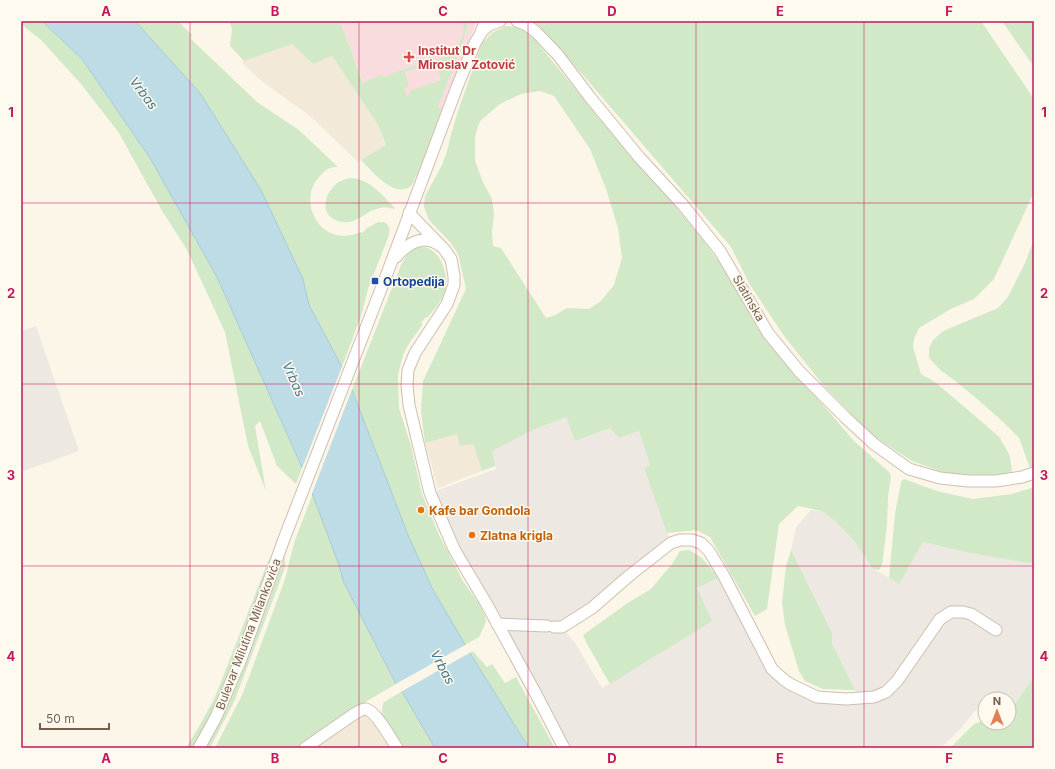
<svg xmlns="http://www.w3.org/2000/svg" width="1055" height="769" font-family="Inter,sans-serif">
<rect width="100%" height="100%" fill="#fcf6e9"/>
<g fill="#f3e9d8">
<path d="M 292,43 L 313,64 L 332,56 L 378,125 L 386,146 L 358,162 L 310,116 L 279,94 L 258,78 L 241,62 Z"/>
<path d="M 457,434 L 473,444 L 482,471 L 438,488 L 425,443 Z"/>
<path d="M 358,713 L 368,713 L 392,748 L 308,748 Z"/>
</g>
<g fill="#ede8e2">
<path d="M 36,326 L 79,451 L 21,472 L 21,331 Z"/>
<path d="M 566,417 L 575,441 L 610,428 L 619,438 L 639,431 L 650,465 L 644,470 L 671,543 L 562,627 L 575,643 L 602,688 L 711,621 L 697,588 L 724,576 L 772,669 L 799,689 L 859,698 L 832,643 L 832,633 L 791,550 L 796,527 L 811,510 L 822,511 L 836,522 L 856,543 L 873,569 L 899,583 L 923,542 L 970,553 L 1034,564 L 1034,676 L 1009,711 L 1009,699 L 986,698 L 962,727 L 941,748 L 566,748 L 493,616 L 430,493 L 496,469 L 491,451 L 531,431 Z"/>
</g>
<path fill="#f9ddde" d="M 340,21 L 477,21 L 445,107 L 381,130 Z"/>
<g fill="#d2e9c8" fill-rule="evenodd">
<path d="M 21,21 L 42,21 L 82,59 L 150,158 L 217,277 L 302,468 L 296,484 L 277,466 L 260,421 L 255,426 L 266,491 L 248,446 L 225,332 L 187,250 L 161,209 L 119,133 L 81,84 L 41,40 L 21,24 Z"/>
<path d="M 135,21 L 178,21 L 192,35 L 191,39 L 257,102 L 299,130 L 338,167 C 336,167 332,167 330,168 C 327,169 324,172 322,174 C 294,199 320,250 361,232 L 362,233 L 366,230 L 365,229 L 378,222 L 384,222 C 390,226 390,229 389,235 L 368,289 L 361,316 L 342,367 L 309,305 L 303,279 L 261,190 L 200,93 Z"/>
<path d="M 229,21 L 340,21 L 363,83 L 381,75 L 383,77 L 416,65 L 417,68 L 405,72 L 409,87 L 404,89 L 407,96 L 410,95 L 409,91 L 441,80 L 436,61 C 453,52 468,43 462,21 L 469,21 L 462,45 L 437,109 L 445,107 L 423,162 L 412,185 C 396,201 372,171 361,160 L 386,145 L 378,125 L 332,56 L 313,64 L 292,44 L 244,61 L 230,46 L 232,29 Z"/>
<path d="M 532,21 L 981,21 L 1034,99 L 1034,192 L 994,279 L 974,299 L 951,309 L 919,328 L 914,339 L 913,347 L 921,374 L 935,382 L 988,427 L 1000,438 L 1010,456 L 1012,471 L 1003,475 L 975,475 L 945,473 L 912,461 L 872,435 L 824,386 L 784,336 L 750,285 L 731,247 L 582,74 L 538,25 Z"/>
<path d="M 1002,21 L 1034,21 L 1034,67 Z"/>
<path d="M 506,26 C 519,26 525,32 535,40 L 630,156 L 676,207 L 706,244 L 724,269 L 758,329 L 854,441 L 889,472 L 891,476 L 888,497 L 887,526 L 882,565 L 879,570 L 873,569 L 856,543 L 836,522 L 822,511 L 798,506 L 779,524 L 767,609 L 755,616 L 710,537 L 696,530 L 667,533 L 644,469 L 650,465 L 639,431 L 619,438 L 610,428 L 575,441 L 566,417 L 531,431 L 492,451 L 495,466 L 482,471 L 473,444 L 460,446 L 457,434 L 425,443 L 421,411 L 423,381 L 466,289 L 458,254 L 450,242 L 429,220 L 424,207 L 425,196 L 442,165 L 448,148 L 450,138 L 458,111 L 482,43 L 493,32 ZM 540,91 L 554,96 L 590,149 L 606,189 L 618,228 L 622,258 L 614,285 L 601,301 L 589,309 L 567,308 L 555,315 L 546,318 L 501,248 L 493,246 L 492,231 L 494,215 L 492,199 L 482,180 L 475,160 L 475,137 L 477,129 L 480,121 L 500,104 L 521,94 Z"/>
<path d="M 350,178 C 369,178 383,196 395,208 L 395,209 C 390,208 385,207 380,208 C 367,210 356,225 342,222 C 314,217 325,182 350,178 Z"/>
<path d="M 1034,239 L 1034,467 L 1030,468 L 1019,438 L 1002,421 L 976,398 L 954,380 L 940,370 L 929,358 L 929,348 L 933,340 L 943,331 L 998,308 L 1008,297 L 1025,263 Z"/>
<path d="M 418,247 C 439,244 450,274 445,291 C 443,300 434,309 428,317 L 425,318 L 421,323 L 423,324 L 410,342 L 403,355 L 398,375 L 399,408 L 411,446 L 422,494 L 439,535 L 463,581 L 479,604 L 485,616 L 486,622 L 479,637 L 465,645 L 432,588 L 408,536 L 352,390 L 401,265 L 409,251 Z"/>
<path d="M 904,479 L 937,491 L 973,499 L 1012,494 L 1034,487 L 1034,564 L 970,553 L 923,542 L 899,584 L 889,578 L 895,514 L 901,482 Z"/>
<path d="M 313,493 L 339,565 L 344,583 L 396,684 L 362,704 L 298,748 L 215,748 L 243,693 L 285,579 L 294,543 Z"/>
<path d="M 689,550 L 701,557 L 719,578 L 697,588 L 712,621 L 610,684 L 587,644 L 583,635 L 629,602 L 651,589 L 672,564 L 680,551 Z"/>
<path d="M 791,550 L 832,633 L 832,643 L 855,690 L 823,689 L 805,681 L 799,671 L 785,625 L 782,603 L 786,566 Z"/>
<path d="M 273,553 L 271,564 C 248,626 226,690 193,748 L 186,748 L 201,723 L 215,697 L 267,564 Z"/>
<path d="M 285,557 L 285,567 L 279,584 L 234,702 L 210,748 L 204,748 L 237,682 Z"/>
<path d="M 473,651 L 487,667 L 492,664 L 505,683 L 516,677 L 555,748 L 529,748 L 470,653 Z"/>
<path d="M 1034,676 L 1034,748 L 950,748 L 974,724 L 985,720 L 985,723 L 1009,723 L 1009,712 Z"/>
<path d="M 401,692 L 404,695 L 435,748 L 403,748 C 395,737 376,716 384,702 Z"/>
</g>
<path fill="#bedce5" stroke="#a5cad7" d="M 42,21 L 135,21 L 200,93 L 261,190 L 303,279 L 309,305 L 342,367 L 352,390 L 408,535 L 432,588 L 470,653 L 529,748 L 435,748 L 404,695 L 396,684 L 344,583 L 339,565 L 304,472 L 217,277 L 150,158 L 82,59 Z"/>
<g fill="#fcf6e9">
<path d="M 343,364 L 353,387 L 311,496 L 301,471 Z"/>
<path d="M 467,644 L 471,652 L 399,693 L 394,685 Z"/>
</g>
<g fill="none" stroke-linecap="round" stroke-linejoin="round">
<g stroke="#cebfaf" stroke-width="13">
<g id="minor">
<path d="M 517,21 L 525,24 L 536,32 L 558,55 L 589,96 L 639,157 L 683,205 L 720,251 L 768,333 L 799,371 L 846,418 L 874,444 L 909,469 L 940,478 L 968,481 L 996,481 L 1022,477 L 1034,473"/>
<path d="M 481,32 L 489,25 L 500,21"/>
<path d="M 409,213 L 444,249 L 451,259 L 454,276 L 454,285 L 447,304 L 415,353 L 408,370 L 407,385 L 409,405 L 430,493 L 454,549 L 486,603 L 537,696 L 564,748"/>
<path d="M 396,257 C 407,244 422,234 438,244"/>
<path d="M 497,624 L 547,626"/>
<path d="M 554,627 L 562,627 L 592,608 L 630,575 L 671,543 L 680,540 L 692,540 L 701,543 L 709,551 L 724,576 L 772,669 L 783,679 L 790,684 L 817,697 L 846,699 L 874,697 L 886,692 L 897,681 L 940,619 L 951,612 L 963,612 L 971,614 L 996,630"/>
<path d="M 199,748 L 216,717 L 241,659 L 284,539 L 388,271 L 457,87 L 475,43 L 481,33 L 485,21"/>
<path d="M 305,748 L 354,714 C 358,712 361,709 366,709 C 376,711 391,739 397,748"/>
</g>
</g>
<use href="#minor" stroke="#fff" stroke-width="11"/>
</g>
<path fill="none" stroke="#c2185b" stroke-width="1" stroke-opacity="0.55" d="M 190,21 L 190,748M 359,21 L 359,748M 528,21 L 528,748M 696,21 L 696,748M 864,21 L 864,748M 21,203 L 1034,203M 21,384 L 1034,384M 21,566 L 1034,566"/>
<path fill="#e0444e" stroke="#fefaf0" stroke-width="1.5" d="M407 51h4v4h4v4h-4v4h-4v-4h-4v-4h4z"/>
<rect fill="#1a4fb4" stroke="#fefaf0" stroke-width="1.5" x="371" y="277" width="8" height="8" rx="2"/>
<g fill="#e8710a" stroke="#fefaf0" stroke-width="1.5">
<circle cx="421" cy="510" r="4"/>
<circle cx="472" cy="535" r="4"/>
</g>
<g text-anchor="middle" dominant-baseline="central" stroke-width="3" stroke-linejoin="round" paint-order="stroke">
<g font-size="12" font-weight="bold" fill="#be3a42" stroke="#fefaf0" text-anchor="start">
<text x="418" y="50">Institut Dr<tspan x="418" dy="14">Miroslav Zotović</tspan></text>
</g>
<g font-size="12" font-weight="bold" fill="#164399" stroke="#fefaf0" text-anchor="start">
<text x="383" y="281">Ortopedija</text>
</g>
<g font-size="12" fill="#765f4d" stroke="#fefaf0">
<text transform="translate(749 298) rotate(60)">Slatinska</text>
<text transform="translate(248 634) rotate(-69)">Bulevar Milutina Milankovića</text>
</g>
<g font-size="12" font-weight="bold" fill="#c56008" stroke="#fefaf0" text-anchor="start">
<text x="429" y="510">Kafe bar Gondola</text>
<text x="480" y="535">Zlatna krigla</text>
</g>
<g font-size="13" font-style="italic" fill="#477888" stroke="#fefaf0">
<text transform="translate(144 93) rotate(53)">Vrbas</text>
<text transform="translate(294 379) rotate(66)">Vrbas</text>
<text transform="translate(443 667) rotate(62)">Vrbas</text>
</g>
</g>
<rect width="1055" height="769" fill="none" stroke="#fefaf0" stroke-width="44"/>
<g transform="translate(997 711)"><circle r="19" fill="#fefaf0" stroke="#c8bcaf"/>
<path d="M0-3L7 15L0 10L-7 15Z" fill="#e08054"/>
<text y="-6" font-size="11" font-weight="bold" text-anchor="middle" fill="#765f4d">N</text>
</g>
<path d="M40 723v6h69v-6" fill="none" stroke="#765f4d" stroke-width="2"/>
<text x="46" y="723" font-size="12" fill="#765f4d" stroke="#fefaf0" stroke-width="3" paint-order="stroke">50 m</text>
<rect x="22" y="22" width="1011" height="725" fill="none" stroke="#c2185b" stroke-width="1.5"/>
<g font-size="13" text-anchor="middle" font-weight="bold" fill="#c2185b">
<text x="106" y="16">A</text>
<text x="275" y="16">B</text>
<text x="443" y="16">C</text>
<text x="612" y="16">D</text>
<text x="780" y="16">E</text>
<text x="949" y="16">F</text>
<text x="11" y="117">1</text>
<text x="1044" y="117">1</text>
<text x="11" y="298">2</text>
<text x="1044" y="298">2</text>
<text x="11" y="480">3</text>
<text x="1044" y="480">3</text>
<text x="11" y="661">4</text>
<text x="1044" y="661">4</text>
<text x="106" y="763">A</text>
<text x="275" y="763">B</text>
<text x="443" y="763">C</text>
<text x="612" y="763">D</text>
<text x="780" y="763">E</text>
<text x="949" y="763">F</text>
</g>
</svg>
